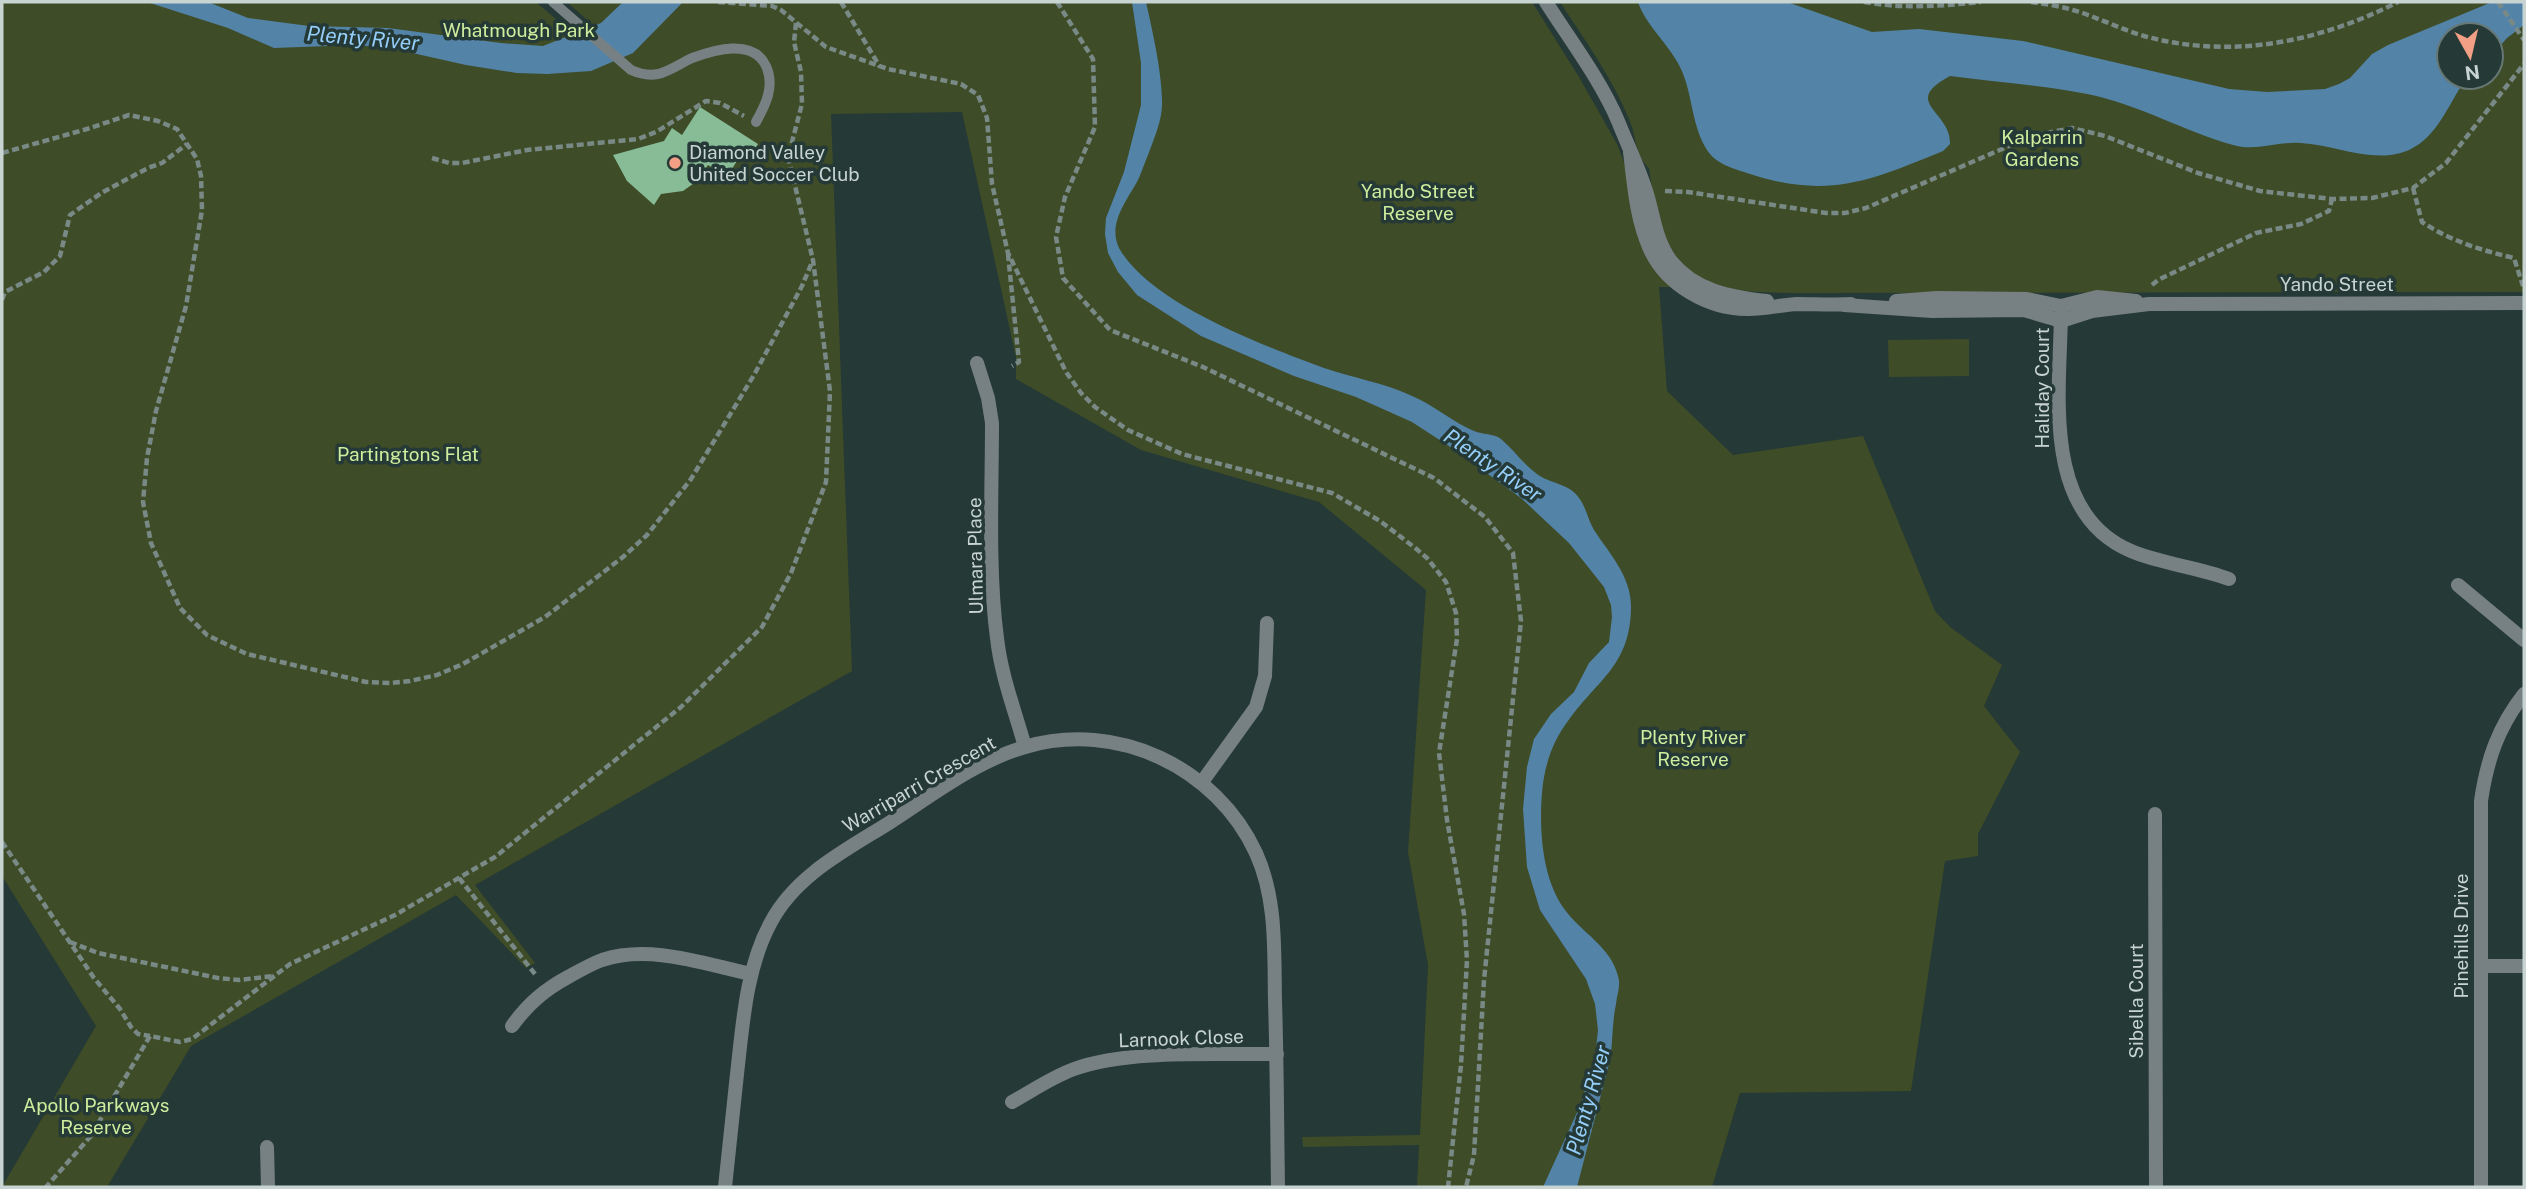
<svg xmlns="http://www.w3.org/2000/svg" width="2526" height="1189" font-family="'Public Sans',sans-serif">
<rect width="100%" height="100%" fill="#253936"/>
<g fill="#3f4c28" fill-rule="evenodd">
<path d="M 2,2 L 536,2 L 595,53 L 613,43 L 567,2 L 1532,2 L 1579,77 L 1617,144 L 1671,287 L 1659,287 L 1667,391 L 1733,455 L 1863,436 L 1935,611 L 1950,627 L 2002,665 L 1984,706 L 2020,752 L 1978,834 L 1978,856 L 1945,861 L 1911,1091 L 1740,1093 L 1712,1187 L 1417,1187 L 1419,1145 L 1303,1147 L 1302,1137 L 1420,1135 L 1428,965 L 1408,852 L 1426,590 L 1319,502 L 1141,450 L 1016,379 L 1016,357 L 962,112 L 831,114 L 852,671 L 475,885 L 535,963 L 526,968 L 456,895 L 191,1046 L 107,1187 L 2,1187 L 96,1026 L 2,876 Z"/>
<path d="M 1560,2 L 2524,2 L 2524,292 L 1804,293 C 1743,292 1684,296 1660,227 C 1654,208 1652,187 1649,168 C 1635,155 1636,135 1629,119 C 1612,77 1584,39 1560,2 ZM 2449,35 L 2491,35 L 2491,77 L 2449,77 Z"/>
<path d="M 1969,339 L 1969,376 L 1889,377 L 1888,340 Z"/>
</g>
<g fill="#5384a8">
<path d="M 147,2 L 208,2 L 248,18 L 309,26 L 388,28 L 501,43 L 543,46 L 601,23 L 623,2 L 683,2 L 633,53 L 591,71 L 547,74 L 517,73 L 466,65 L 390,48 L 355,45 L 274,48 L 228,28 Z"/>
<path d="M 1132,2 L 1146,2 C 1153,34 1161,68 1162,100 C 1163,119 1154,138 1148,155 C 1144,164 1141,174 1137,182 C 1125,203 1105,228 1122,253 C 1157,306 1265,346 1324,368 C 1353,378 1385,383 1412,396 C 1434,405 1452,422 1474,431 C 1483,435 1493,433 1501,439 C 1514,450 1523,464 1537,474 C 1550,484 1569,483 1579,498 C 1586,507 1588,520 1594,530 C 1609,553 1631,576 1631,606 C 1631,665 1598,679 1568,721 C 1552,742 1544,767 1542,793 C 1539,830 1542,879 1565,910 C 1581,932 1611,947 1618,976 C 1621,986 1617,994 1616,1004 C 1612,1022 1613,1041 1610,1060 L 1577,1187 L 1543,1187 L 1580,1106 L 1595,1058 L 1598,1030 L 1595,1004 L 1586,979 L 1540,910 L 1527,867 L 1523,809 L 1527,767 L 1534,739 L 1551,714 L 1574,692 L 1589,663 L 1609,642 L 1612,617 L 1611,605 L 1604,587 L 1569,543 L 1521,498 L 1455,450 L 1412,422 L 1356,397 L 1294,376 L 1201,336 L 1137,295 L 1118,272 L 1108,253 L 1105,234 L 1106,218 L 1124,172 L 1141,105 L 1141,63 Z"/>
<path d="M 1638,2 L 1787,2 L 1872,32 L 1919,29 L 2023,41 L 2229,89 L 2267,92 L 2325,89 L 2339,84 L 2350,78 L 2372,54 L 2388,45 L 2492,2 L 2524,2 L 2524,25 L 2507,38 L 2491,56 L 2491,35 L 2449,35 L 2449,77 L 2469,77 L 2463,83 C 2448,106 2437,136 2411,149 C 2376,166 2337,145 2301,143 C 2279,141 2255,152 2233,145 C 2183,131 2138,104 2087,94 C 2042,85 1995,82 1950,76 C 1900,103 1951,110 1950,144 L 1943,151 C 1870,181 1827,200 1747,173 C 1732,168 1716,164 1707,150 C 1691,125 1693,95 1681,69 C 1670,45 1646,26 1638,2 Z"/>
</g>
<path fill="#87bc97" d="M 700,107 L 758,144 L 748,161 L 740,156 L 727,177 L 708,165 L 697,181 L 683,191 L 661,194 L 654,205 L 627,181 L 613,155 L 664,141 L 672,128 L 682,135 Z"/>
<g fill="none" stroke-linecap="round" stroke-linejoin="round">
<g stroke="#798986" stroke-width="4.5" stroke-dasharray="7 3.5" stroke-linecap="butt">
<path d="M 718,2 L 772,6 L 781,10 L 826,47 L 888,69 L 961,84 L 978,95 L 987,118 L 992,184 L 1008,253 L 1066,372 L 1081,393 L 1095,407 L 1128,430 L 1182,454 L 1332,493 L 1380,521 L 1414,547 L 1427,558 L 1446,582 L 1456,613 L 1457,639 L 1439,753 L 1447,820 L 1464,914 L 1467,960 L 1461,1065 L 1448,1187"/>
<path d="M 841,2 L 880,67"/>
<path d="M 1057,2 L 1093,59 L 1095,127 L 1065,197 L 1056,237 L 1063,278 L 1110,330 L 1203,367 L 1434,478 L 1485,517 L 1513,553 L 1521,621 L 1484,980 L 1474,1155 L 1466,1187"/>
<path d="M 1864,2 C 1903,9 1941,6 1981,2"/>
<path d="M 2031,2 C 2045,4 2060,6 2073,10 C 2097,17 2120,29 2144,36 C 2232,60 2319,42 2398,2"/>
<path d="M 2498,2 L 2524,40"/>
<path d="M 796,23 L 794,42 L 801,72 L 802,104 L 788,157 L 813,260"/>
<path d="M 2,153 L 87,129 L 129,115 L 158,121 L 177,129 L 197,159 L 201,176 L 202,210 L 186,306 L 156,411 L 147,458 L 143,502 L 151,543 L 180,608 L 207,635 L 247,654 L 366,682 L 390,683 L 410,681 L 437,675 L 463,664 L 545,617 L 623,557 L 647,535 L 691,479 L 754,375 L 802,286 L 813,260 L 830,391 L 826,482 L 791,573 L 762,627 L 681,707 L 495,857 L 395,915 L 290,964 L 192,1039 L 180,1042 L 150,1036 L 90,1137 L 46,1187"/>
<path d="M 432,158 L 449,163 L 462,163 L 527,150 L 638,139 L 656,132 L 706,101 L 720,103 L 744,116"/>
<path d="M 2413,188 L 2422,222 C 2451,241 2480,250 2514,258 L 2523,286"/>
<path d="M 1665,191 L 1688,192 L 1826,213 L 1845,213 L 1866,208 L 2032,136 L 2072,128 L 2105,136 L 2198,173 L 2260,191 L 2332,199 L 2372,198 L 2413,188 L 2446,163 L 2524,64"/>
<path d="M 1008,254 L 1019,362 L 1012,366"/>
<path d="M 2152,285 L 2158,280 L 2256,233 L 2301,224 L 2329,211 L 2332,199"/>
<path d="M 2,300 L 5,292 L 44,272 L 60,256 L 70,215 L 103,192 L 148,168 L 162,163 L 187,144"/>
<path d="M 2,842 L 94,978 L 120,1009 L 131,1027 L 138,1034 L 150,1036"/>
<path d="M 459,878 L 535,974"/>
<path d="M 70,942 L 98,953 L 218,978 L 239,980 L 273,976"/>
</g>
<path stroke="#778083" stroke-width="10" d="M 553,2 L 631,70 C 640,74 648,76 658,74 C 670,71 681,63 692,58 C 714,50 753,38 766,66 C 775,86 766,104 756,122"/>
<g stroke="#778083" stroke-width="14">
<path d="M 1546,2 C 1570,40 1600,79 1618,121 C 1627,144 1639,168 1646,191 C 1654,215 1655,240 1671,261 C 1695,291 1731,297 1767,301"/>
<path d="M 1630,152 C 1634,184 1636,217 1649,247 C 1665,285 1709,310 1749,309 C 1765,309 1781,305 1797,304 C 1815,304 1833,305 1851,304"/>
<path d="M 1896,301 L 1937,298 L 2027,299 L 2061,306 L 2097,297 L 2136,301"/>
<path d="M 1844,305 L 1932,311 L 2024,310 L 2061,321 L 2092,311 L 2149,304 L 2524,303"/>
<path d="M 2061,314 C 2060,392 2041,513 2131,551 C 2162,564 2197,567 2229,579"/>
<path d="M 977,363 L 988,398 L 992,423 C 992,492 988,570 997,638 C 1001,675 1015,711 1025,747"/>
<path d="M 2458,585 L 2524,640"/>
<path d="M 1202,782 L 1256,707 L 1265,676 L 1267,623"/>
<path d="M 2155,814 L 2156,1187"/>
<path d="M 2481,966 L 2524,966"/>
<path d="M 512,1026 C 528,1004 544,990 568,977 C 579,971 591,964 602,960 C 650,944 704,964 751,974"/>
<path d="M 1012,1102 C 1032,1091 1052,1077 1074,1069 C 1129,1049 1217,1055 1277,1054"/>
<path d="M 267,1147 L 268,1187"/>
<path d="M 725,1187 C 729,1149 733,1111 737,1074 C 743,1022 746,968 771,922 C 796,875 846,850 889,823 C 931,796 976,761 1025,747 C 1117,720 1216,767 1256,853 C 1277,899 1274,951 1275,1001 C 1277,1063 1277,1125 1278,1187"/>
<path d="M 2481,1187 L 2481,801 C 2487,760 2498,727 2524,694"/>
</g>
</g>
<circle fill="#f39f85" stroke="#253936" stroke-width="2.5" cx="675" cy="163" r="7"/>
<g text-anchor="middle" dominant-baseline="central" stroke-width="7" stroke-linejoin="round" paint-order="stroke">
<g font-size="19" fill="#d0ed9e" stroke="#253936">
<text x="519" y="30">Whatmough Park</text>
<text x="2042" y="137">Kalparrin<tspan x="2042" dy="22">Gardens</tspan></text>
<text x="1418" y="191">Yando Street<tspan x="1418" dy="22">Reserve</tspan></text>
<text x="408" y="454">Partingtons Flat</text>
<text x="1693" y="737">Plenty River<tspan x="1693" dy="22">Reserve</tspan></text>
<text x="96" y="1105">Apollo Parkways<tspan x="96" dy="22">Reserve</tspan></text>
</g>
<g font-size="19" fill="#c8d4d2" stroke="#253936" text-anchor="start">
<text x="689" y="152">Diamond Valley<tspan x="689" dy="22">United Soccer Club</tspan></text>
</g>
<g font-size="19" fill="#c8d4d2" stroke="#253936">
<text x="2337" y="284">Yando Street</text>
<text transform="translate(2042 388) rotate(-90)">Haliday Court</text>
<text transform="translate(975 556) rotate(-91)">Ulmara Place</text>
<text transform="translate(919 784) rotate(-30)">Warriparri Crescent</text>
<text transform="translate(2461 936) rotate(-90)">Pinehills Drive</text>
<text transform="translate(2136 1001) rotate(-90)">Sibella Court</text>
<text transform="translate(1181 1038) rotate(-2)">Larnook Close</text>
</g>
<g font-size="21" font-style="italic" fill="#94cef9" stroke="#253936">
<text transform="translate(363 38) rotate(5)">Plenty River</text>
<text transform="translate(1493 465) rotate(34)">Plenty River</text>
<text transform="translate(1588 1100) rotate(-74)">Plenty River</text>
</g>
</g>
<rect width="2526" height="1189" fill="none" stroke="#c8d4d2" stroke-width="7"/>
<g transform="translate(2470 56) rotate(172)"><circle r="33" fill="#253936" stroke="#667774" stroke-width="2"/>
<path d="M0-5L12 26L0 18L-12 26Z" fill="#f39f85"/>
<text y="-10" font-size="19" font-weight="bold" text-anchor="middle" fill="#c8d4d2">N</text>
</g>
</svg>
